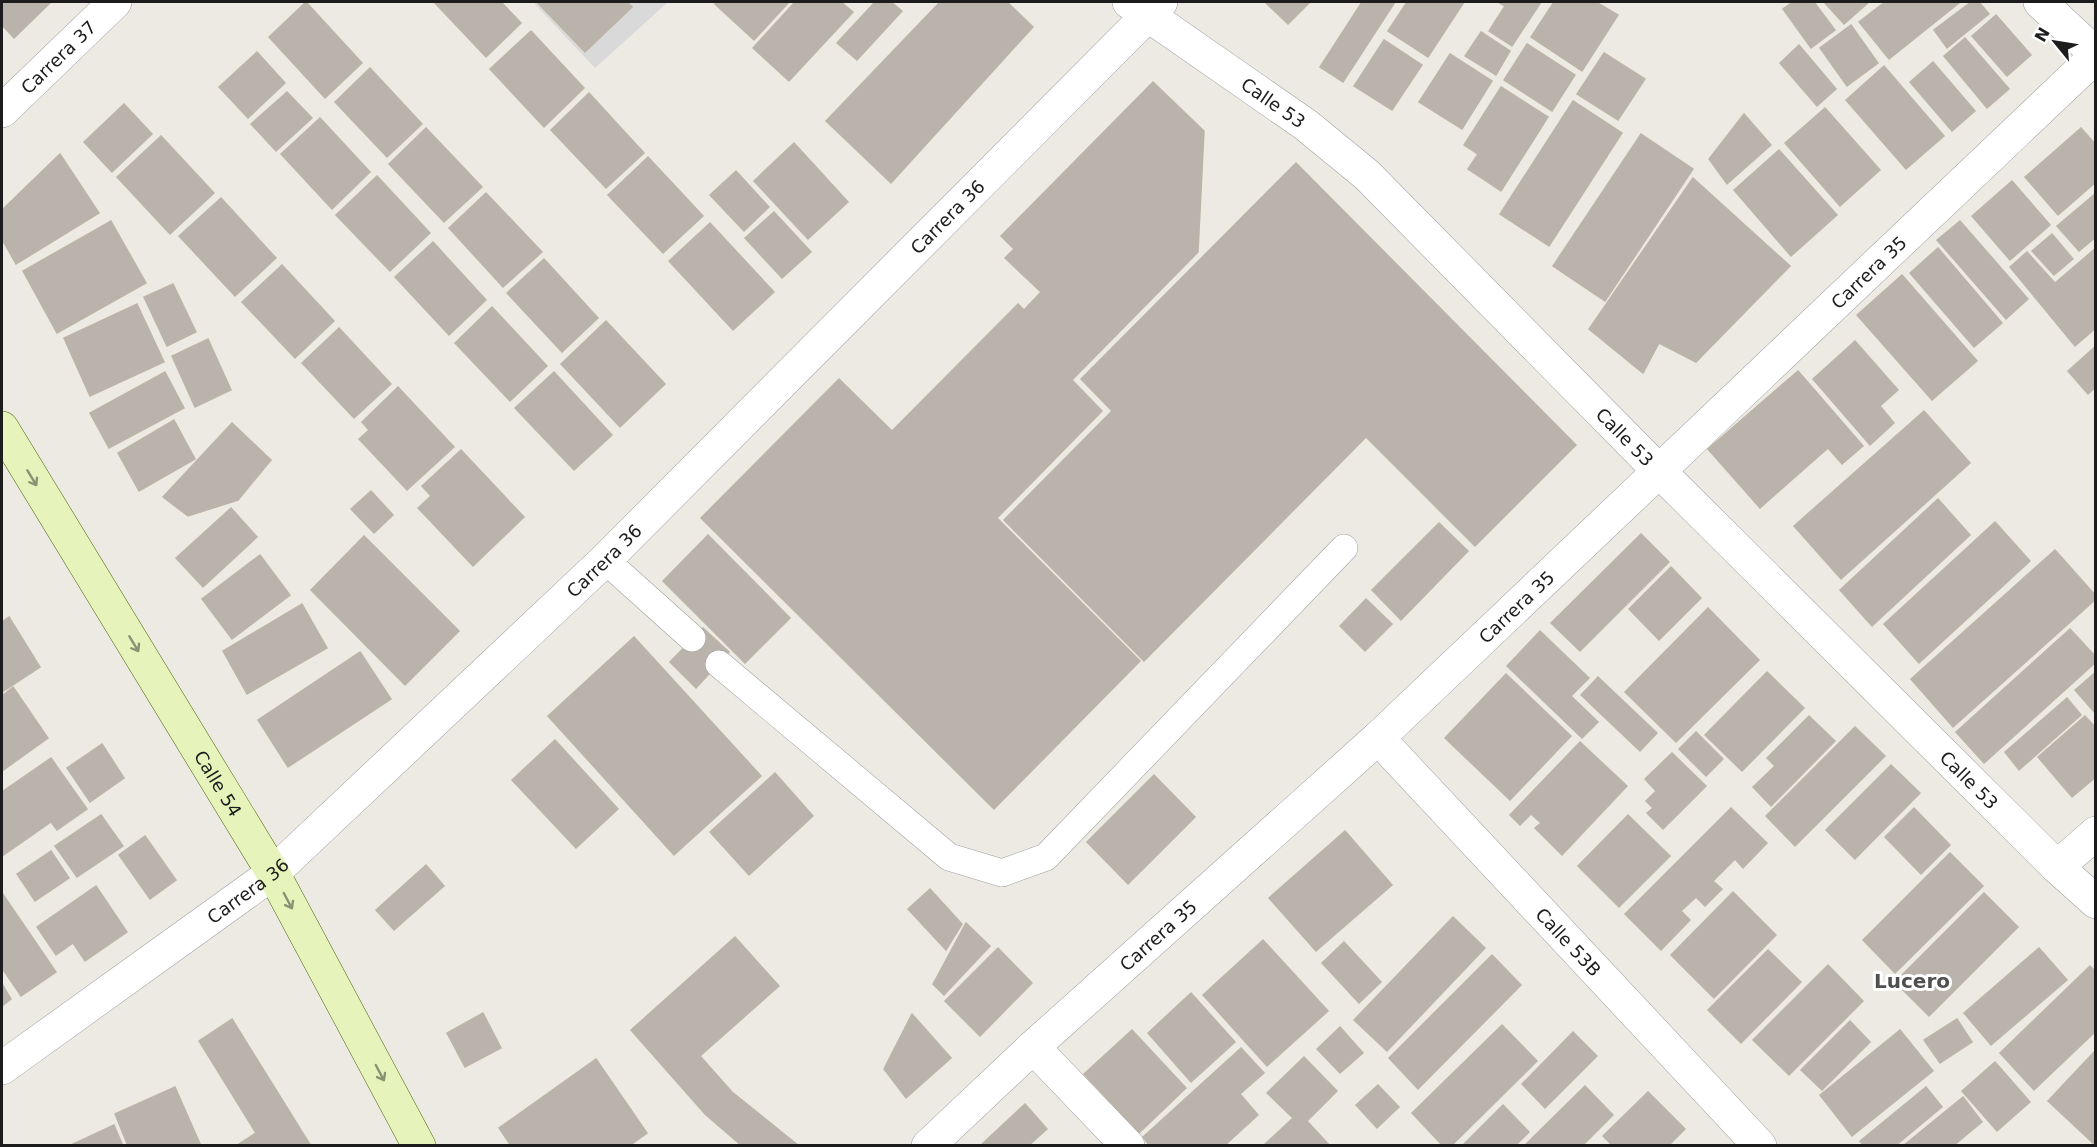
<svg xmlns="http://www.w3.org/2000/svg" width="2097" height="1147" font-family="'DejaVu Sans',sans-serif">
<rect width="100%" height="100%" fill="#eceae2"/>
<path fill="#dad9d9" d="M 533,2 L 668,2 L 595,68 Z"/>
<g fill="#b9b3ac" stroke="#bcb4a6" stroke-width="1.5">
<path d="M 2,2 L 51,2 L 14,38 L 2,25 Z"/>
<path d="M 306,2 L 362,63 L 325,98 L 269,37 Z"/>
<path d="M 434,2 L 501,2 L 521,23 L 486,57 Z"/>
<path d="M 537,2 L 627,2 L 632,7 L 585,52 Z"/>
<path d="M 718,2 L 789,2 L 754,40 L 715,4 Z"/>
<path d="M 795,2 L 841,2 L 853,12 L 789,81 L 753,48 Z"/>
<path d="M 875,2 L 891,2 L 902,11 L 857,60 L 837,43 Z"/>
<path d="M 940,2 L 1007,2 L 1033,27 L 891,183 L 826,121 Z"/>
<path d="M 1265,2 L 1310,2 L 1288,24 Z"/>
<path d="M 1362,2 L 1395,2 L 1343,82 L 1320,67 Z"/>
<path d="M 1407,2 L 1464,2 L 1428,57 L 1388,31 Z"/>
<path d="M 1498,2 L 1541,2 L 1512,46 L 1489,31 L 1505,6 Z"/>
<path d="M 1554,2 L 1596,2 L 1618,15 L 1582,71 L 1531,37 Z"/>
<path d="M 1793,2 L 1814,2 L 1835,30 L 1811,48 L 1783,9 Z"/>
<path d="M 1824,2 L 1869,2 L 1844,24 Z"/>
<path d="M 1885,2 L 1958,2 L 1959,3 L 1889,59 L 1859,22 Z"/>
<path d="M 1971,2 L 1979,2 L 1989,14 L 1947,48 L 1934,30 Z"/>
<path d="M 1996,15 L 2031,55 L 2007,76 L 1972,36 Z"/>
<path d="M 1851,25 L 1878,63 L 1847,86 L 1820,48 Z"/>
<path d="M 531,31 L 584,88 L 544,127 L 490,69 Z"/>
<path d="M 1481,32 L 1510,51 L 1496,75 L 1465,56 Z"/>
<path d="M 1965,38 L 2009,89 L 1987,108 L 1944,56 Z"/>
<path d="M 1384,40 L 1422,65 L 1392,110 L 1354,86 Z"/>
<path d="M 1527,44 L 1575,75 L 1552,111 L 1504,80 Z"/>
<path d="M 1799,45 L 1836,89 L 1817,106 L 1780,63 Z"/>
<path d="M 257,52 L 285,83 L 248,118 L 219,87 Z"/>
<path d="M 1604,53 L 1645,79 L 1618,120 L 1577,94 Z"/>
<path d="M 1450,54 L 1492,81 L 1462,129 L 1419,102 Z"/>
<path d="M 1933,62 L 1975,111 L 1952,131 L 1910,82 Z"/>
<path d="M 1884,66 L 1944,136 L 1906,169 L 1846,100 Z"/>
<path d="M 370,68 L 422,124 L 387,157 L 335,102 Z"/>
<path d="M 1153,82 L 1204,131 L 1198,252 L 1072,380 L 1102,411 L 997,518 L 1140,661 L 994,809 L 701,518 L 839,379 L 892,431 L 1018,304 L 1024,310 L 1041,292 L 1005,258 L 1014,249 L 1001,236 Z"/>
<path d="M 1501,87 L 1548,117 L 1501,191 L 1468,169 L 1478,154 L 1464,145 Z"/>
<path d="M 287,92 L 312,118 L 276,151 L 251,124 Z"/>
<path d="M 589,93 L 644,153 L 606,188 L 551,130 Z"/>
<path d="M 1573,101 L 1622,133 L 1549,246 L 1500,214 Z"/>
<path d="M 124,104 L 152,134 L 112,172 L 84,142 Z"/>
<path d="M 1825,108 L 1880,170 L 1840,206 L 1785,143 Z"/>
<path d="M 1744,114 L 1771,145 L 1727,184 L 1709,159 Z"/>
<path d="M 320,118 L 370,172 L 332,209 L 281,154 Z"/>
<path d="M 426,128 L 482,187 L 444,222 L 389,164 Z"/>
<path d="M 2081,128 L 2096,145 L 2096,182 L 2058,215 L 2025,177 Z"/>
<path d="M 1641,134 L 1693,169 L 1605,301 L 1553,266 Z"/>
<path d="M 161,136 L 214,193 L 170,234 L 117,177 Z"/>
<path d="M 794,143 L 848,202 L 808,239 L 754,181 Z"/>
<path d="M 1779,150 L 1837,215 L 1791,256 L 1734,190 Z"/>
<path d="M 60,154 L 99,213 L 16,264 L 2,239 L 2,210 Z"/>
<path d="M 648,157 L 703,216 L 663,253 L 608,195 Z"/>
<path d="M 1296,163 L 1576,445 L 1475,546 L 1366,437 L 1144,661 L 1004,520 L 1112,411 L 1081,379 Z"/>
<path d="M 736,171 L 769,207 L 744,231 L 710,195 Z"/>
<path d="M 377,176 L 430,233 L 390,271 L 336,215 Z"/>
<path d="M 1693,178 L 1790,266 L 1696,362 L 1659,343 L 1643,373 L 1589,329 Z"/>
<path d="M 2012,181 L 2050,225 L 2010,260 L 1972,216 Z"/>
<path d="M 486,193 L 542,252 L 503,287 L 449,228 Z"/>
<path d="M 2096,193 L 2096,237 L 2079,251 L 2057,226 Z"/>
<path d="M 221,198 L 276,258 L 235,296 L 179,236 Z"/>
<path d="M 774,212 L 811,252 L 782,278 L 745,238 Z"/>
<path d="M 111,221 L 146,283 L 57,333 L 23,271 Z"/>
<path d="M 1960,221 L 2028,299 L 2006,319 L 1937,240 Z"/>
<path d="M 710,223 L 774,292 L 733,330 L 669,261 Z"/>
<path d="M 2052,234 L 2073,259 L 2054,275 L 2032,251 Z"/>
<path d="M 433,242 L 486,300 L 449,335 L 395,277 Z"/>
<path d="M 1938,248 L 2002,323 L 1974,347 L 1910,273 Z"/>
<path d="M 2096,248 L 2096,328 L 2075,346 L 2010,267 L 2027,252 L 2055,283 Z"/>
<path d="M 544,259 L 598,318 L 562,352 L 507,293 Z"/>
<path d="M 282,265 L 334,321 L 295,358 L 242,302 Z"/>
<path d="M 1902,275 L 1977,361 L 1932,400 L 1857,315 Z"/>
<path d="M 173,284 L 196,332 L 167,346 L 144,297 Z"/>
<path d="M 137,304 L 164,362 L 90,396 L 64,338 Z"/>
<path d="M 492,307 L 547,366 L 510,401 L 455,343 Z"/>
<path d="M 606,321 L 665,384 L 620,427 L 561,364 Z"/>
<path d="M 339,328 L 391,384 L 354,418 L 302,363 Z"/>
<path d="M 208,339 L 231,390 L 195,407 L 172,356 Z"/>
<path d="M 1855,341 L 1898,390 L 1880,406 L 1894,423 L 1870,445 L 1813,379 Z"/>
<path d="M 2096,346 L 2096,387 L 2088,394 L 2068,371 Z"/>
<path d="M 1798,371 L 1863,446 L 1842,464 L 1828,448 L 1760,508 L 1708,449 Z"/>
<path d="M 165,372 L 184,408 L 109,448 L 90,413 Z"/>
<path d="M 554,372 L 612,435 L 574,470 L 515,408 Z"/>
<path d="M 398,387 L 454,447 L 407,490 L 359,439 L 369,430 L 362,422 Z"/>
<path d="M 1924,411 L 1970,463 L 1841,579 L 1794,526 Z"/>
<path d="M 174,420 L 195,459 L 139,491 L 118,453 Z"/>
<path d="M 232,423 L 271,460 L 238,500 L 188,516 L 163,497 Z"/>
<path d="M 461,450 L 524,517 L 473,566 L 418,508 L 431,496 L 422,486 Z"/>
<path d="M 371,491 L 393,515 L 374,533 L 351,509 Z"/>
<path d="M 1938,499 L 1970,535 L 1872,626 L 1840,590 Z"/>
<path d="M 231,508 L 257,537 L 203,587 L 176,558 Z"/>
<path d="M 1995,522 L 2030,561 L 1919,663 L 1884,624 Z"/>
<path d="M 1439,523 L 1468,551 L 1401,620 L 1372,590 Z"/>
<path d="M 1641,534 L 1669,562 L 1580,651 L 1551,623 Z"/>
<path d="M 708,535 L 790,618 L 745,663 L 663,581 Z"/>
<path d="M 364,536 L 459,631 L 405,685 L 311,590 Z"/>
<path d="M 2055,550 L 2096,596 L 2096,599 L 1953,727 L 1911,679 Z"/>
<path d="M 260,555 L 290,595 L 232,639 L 202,599 Z"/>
<path d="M 1671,567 L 1701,598 L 1659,640 L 1629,609 Z"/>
<path d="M 1366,599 L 1392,624 L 1365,651 L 1340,626 Z"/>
<path d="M 302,604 L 327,648 L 247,694 L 223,651 Z"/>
<path d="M 1708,608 L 1759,660 L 1676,742 L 1625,692 Z"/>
<path d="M 9,617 L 40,667 L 2,692 L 2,622 Z"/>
<path d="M 703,628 L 729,652 L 696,688 L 670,662 Z"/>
<path d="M 2070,629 L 2096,657 L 2096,662 L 1984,763 L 1956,732 Z"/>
<path d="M 1540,631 L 1589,678 L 1571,696 L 1598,722 L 1582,738 L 1507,666 Z"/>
<path d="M 634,637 L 761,776 L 674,855 L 548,716 Z"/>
<path d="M 360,652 L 391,699 L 288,767 L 258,720 Z"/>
<path d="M 1767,672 L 1804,708 L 1742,771 L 1705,735 Z"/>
<path d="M 2096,672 L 2096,714 L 2075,690 Z"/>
<path d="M 1506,674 L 1571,736 L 1510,800 L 1445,738 Z"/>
<path d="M 1598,677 L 1657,733 L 1640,751 L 1581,695 Z"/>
<path d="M 13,687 L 48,738 L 2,771 L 2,696 Z"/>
<path d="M 2067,698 L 2081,715 L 2019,770 L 2005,752 Z"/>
<path d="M 1809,716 L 1835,741 L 1771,806 L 1753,787 L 1775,766 L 1767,758 Z"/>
<path d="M 2085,716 L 2096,728 L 2096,777 L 2072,797 L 2038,757 Z"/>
<path d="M 1855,727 L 1885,756 L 1795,846 L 1766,816 Z"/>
<path d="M 1696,732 L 1723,759 L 1706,776 L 1679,749 Z"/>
<path d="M 555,740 L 618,809 L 576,848 L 512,780 Z"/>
<path d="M 1580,742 L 1627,786 L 1562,855 L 1535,828 L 1541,823 L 1531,814 L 1520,825 L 1510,815 Z"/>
<path d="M 102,744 L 124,778 L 90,802 L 67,768 Z"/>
<path d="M 1672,753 L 1706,786 L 1663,829 L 1647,813 L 1653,808 L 1646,801 L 1656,791 L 1645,779 Z"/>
<path d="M 51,758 L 87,809 L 57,830 L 51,822 L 2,856 L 2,792 Z"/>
<path d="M 1891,765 L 1920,793 L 1855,859 L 1826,830 Z"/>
<path d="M 775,773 L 813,816 L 749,875 L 710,832 Z"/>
<path d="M 1154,775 L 1195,817 L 1128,884 L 1087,842 Z"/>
<path d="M 1731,808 L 1767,843 L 1743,868 L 1735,859 L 1713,881 L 1722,889 L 1705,906 L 1696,897 L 1681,911 L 1690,920 L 1661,950 L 1625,914 Z"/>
<path d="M 1914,808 L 1950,845 L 1921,874 L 1885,837 Z"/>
<path d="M 101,815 L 123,846 L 77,877 L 55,846 Z"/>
<path d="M 1628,815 L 1670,856 L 1619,907 L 1578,866 Z"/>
<path d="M 1345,831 L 1392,885 L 1316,951 L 1269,898 Z"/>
<path d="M 145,836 L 176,880 L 150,899 L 119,855 Z"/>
<path d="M 51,851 L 69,878 L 35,901 L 17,874 Z"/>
<path d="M 1950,853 L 1983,886 L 1895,973 L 1863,940 Z"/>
<path d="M 426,865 L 444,886 L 394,930 L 376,910 Z"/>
<path d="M 96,886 L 127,932 L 85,961 L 73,943 L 56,955 L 37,927 Z"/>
<path d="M 930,889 L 962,924 L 946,950 L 908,909 Z"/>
<path d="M 1733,892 L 1776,935 L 1714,998 L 1671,955 Z"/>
<path d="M 2,893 L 56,972 L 21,996 L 2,968 Z"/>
<path d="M 1984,893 L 2018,927 L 1929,1016 L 1895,982 Z"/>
<path d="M 1453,917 L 1485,948 L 1387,1051 L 1354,1020 Z"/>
<path d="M 966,923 L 990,946 L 944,995 L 933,984 Z"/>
<path d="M 735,937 L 779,986 L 700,1056 L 732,1092 L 799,1146 L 742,1146 L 705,1114 L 631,1030 Z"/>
<path d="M 1263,940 L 1328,1011 L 1267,1066 L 1203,995 Z"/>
<path d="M 1344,942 L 1381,982 L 1359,1003 L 1322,963 Z"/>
<path d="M 998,948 L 1032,983 L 980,1036 L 945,1001 Z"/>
<path d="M 2039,948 L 2067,980 L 1991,1045 L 1964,1013 Z"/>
<path d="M 1768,950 L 1801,982 L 1741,1043 L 1708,1010 Z"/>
<path d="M 1492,955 L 1521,985 L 1418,1089 L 1389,1058 Z"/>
<path d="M 1828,965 L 1863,1001 L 1789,1075 L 1753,1040 Z"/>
<path d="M 2090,966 L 2096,972 L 2096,1031 L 2034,1090 L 2000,1053 Z"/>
<path d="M 2,984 L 11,999 L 2,1006 Z"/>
<path d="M 1191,993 L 1235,1042 L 1191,1082 L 1148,1033 Z"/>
<path d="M 483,1013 L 501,1048 L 465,1067 L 447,1033 Z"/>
<path d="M 912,1014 L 951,1058 L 906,1098 L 884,1069 Z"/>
<path d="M 232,1019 L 311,1146 L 236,1146 L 256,1133 L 199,1041 Z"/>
<path d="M 1957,1019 L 1972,1042 L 1940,1063 L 1924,1040 Z"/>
<path d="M 1850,1021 L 1870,1042 L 1822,1090 L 1801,1070 Z"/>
<path d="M 1502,1025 L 1537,1061 L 1451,1146 L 1443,1146 L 1412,1113 Z"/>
<path d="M 1340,1027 L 1363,1053 L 1340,1073 L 1317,1049 Z"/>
<path d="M 1132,1030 L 1186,1088 L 1139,1133 L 1084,1074 Z"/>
<path d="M 1900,1030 L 1933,1071 L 1852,1136 L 1820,1095 Z"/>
<path d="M 1573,1032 L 1597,1056 L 1545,1108 L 1522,1084 Z"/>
<path d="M 1241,1048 L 1264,1073 L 1240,1094 L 1258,1115 L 1224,1146 L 1150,1146 L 1143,1137 Z"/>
<path d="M 2096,1050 L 2096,1141 L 2093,1143 L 2048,1101 Z"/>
<path d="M 1304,1057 L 1337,1091 L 1307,1121 L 1330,1146 L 1263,1146 L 1293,1118 L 1267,1093 Z"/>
<path d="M 596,1059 L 647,1133 L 629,1146 L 511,1146 L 499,1128 Z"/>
<path d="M 1995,1062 L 2030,1102 L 1997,1131 L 1962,1091 Z"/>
<path d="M 1378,1085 L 1399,1107 L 1377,1128 L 1356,1105 Z"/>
<path d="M 1585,1086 L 1613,1115 L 1582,1146 L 1524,1146 Z"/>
<path d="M 175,1087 L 201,1146 L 128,1146 L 115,1114 Z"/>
<path d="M 1926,1087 L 1942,1107 L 1895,1146 L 1864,1146 L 1860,1141 Z"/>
<path d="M 1648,1092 L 1685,1129 L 1668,1146 L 1613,1146 L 1603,1136 Z"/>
<path d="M 1963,1097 L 1982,1122 L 1953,1146 L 1903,1146 Z"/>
<path d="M 1025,1104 L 1047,1129 L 1028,1146 L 980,1146 Z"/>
<path d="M 1503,1105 L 1529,1132 L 1515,1146 L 1462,1146 Z"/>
<path d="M 114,1125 L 123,1146 L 69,1146 Z"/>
</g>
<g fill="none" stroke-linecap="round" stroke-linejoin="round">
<g stroke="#a0a0a0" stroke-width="28">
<g id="lane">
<path d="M 605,560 L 692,638"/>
<path d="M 719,664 L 949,857 L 1002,873 L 1046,857 L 1344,548"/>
</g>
</g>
<g stroke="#a0a0a0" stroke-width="34">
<g id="street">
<path id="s1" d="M 1129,2 L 1306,125 L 1367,175 L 1659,471 L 2057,867 L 2096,902"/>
<path d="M 2040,2 L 2096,54"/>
<path id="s2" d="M 2,111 L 115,2"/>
<path id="s3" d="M 1378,738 L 1760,1146"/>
<path d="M 2057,867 L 2096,833"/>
<path d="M 1033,1047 L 1128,1146"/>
<path id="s4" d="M 2,1068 L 273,873 L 605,560 L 1161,2"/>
<path id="s5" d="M 928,1146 L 1033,1047 L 1378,738 L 2096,56"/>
</g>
</g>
<g stroke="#4e670f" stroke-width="34">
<g id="secondary">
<path id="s6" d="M 2,428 L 273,873 L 419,1146"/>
</g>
</g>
<use href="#lane" stroke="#fff" stroke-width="27"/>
<use href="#street" stroke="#fff" stroke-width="33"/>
<use href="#secondary" stroke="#e6f3ba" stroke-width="33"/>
</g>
<defs><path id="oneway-shaft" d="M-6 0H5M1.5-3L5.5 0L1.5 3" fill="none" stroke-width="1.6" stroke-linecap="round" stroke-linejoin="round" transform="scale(1.5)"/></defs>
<g stroke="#8b9273">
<use href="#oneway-shaft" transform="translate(32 478) rotate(59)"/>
<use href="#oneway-shaft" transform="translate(134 644) rotate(59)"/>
<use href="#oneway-shaft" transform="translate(288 901) rotate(62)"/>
<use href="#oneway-shaft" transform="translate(380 1073) rotate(62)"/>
</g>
<g text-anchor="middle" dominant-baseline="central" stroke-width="6" stroke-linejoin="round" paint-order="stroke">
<g font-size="18" fill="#1c1c1c" stroke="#fff">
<text stroke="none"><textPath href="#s2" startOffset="78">Carrera 37</textPath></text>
<text stroke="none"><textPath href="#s1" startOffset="176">Calle 53</textPath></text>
<text stroke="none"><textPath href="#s4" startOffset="1275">Carrera 36</textPath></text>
<text stroke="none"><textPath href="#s5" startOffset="1284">Carrera 35</textPath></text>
<text stroke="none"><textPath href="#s1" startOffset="662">Calle 53</textPath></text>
<text stroke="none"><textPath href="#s4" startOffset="789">Carrera 36</textPath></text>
<text stroke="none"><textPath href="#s5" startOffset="798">Carrera 35</textPath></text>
<text stroke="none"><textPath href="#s1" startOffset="1148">Calle 53</textPath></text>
<text stroke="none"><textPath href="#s6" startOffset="416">Calle 54</textPath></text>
<text stroke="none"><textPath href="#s4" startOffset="303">Carrera 36</textPath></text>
<text stroke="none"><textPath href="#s5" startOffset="312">Carrera 35</textPath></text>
<text stroke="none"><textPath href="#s3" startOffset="279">Calle 53B</textPath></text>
</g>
<g font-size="20" font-weight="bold" fill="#4f4f4f" stroke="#fff">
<text x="1912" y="981">Lucero</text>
</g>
</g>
<rect width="2097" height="1147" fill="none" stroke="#1c1c1c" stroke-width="6"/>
<g transform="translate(2055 42) rotate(300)" stroke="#ffffff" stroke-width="4.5" paint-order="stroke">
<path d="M0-4.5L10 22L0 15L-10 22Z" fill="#1c1c1c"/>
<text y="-9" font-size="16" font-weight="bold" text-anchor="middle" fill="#1c1c1c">N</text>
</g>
</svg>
